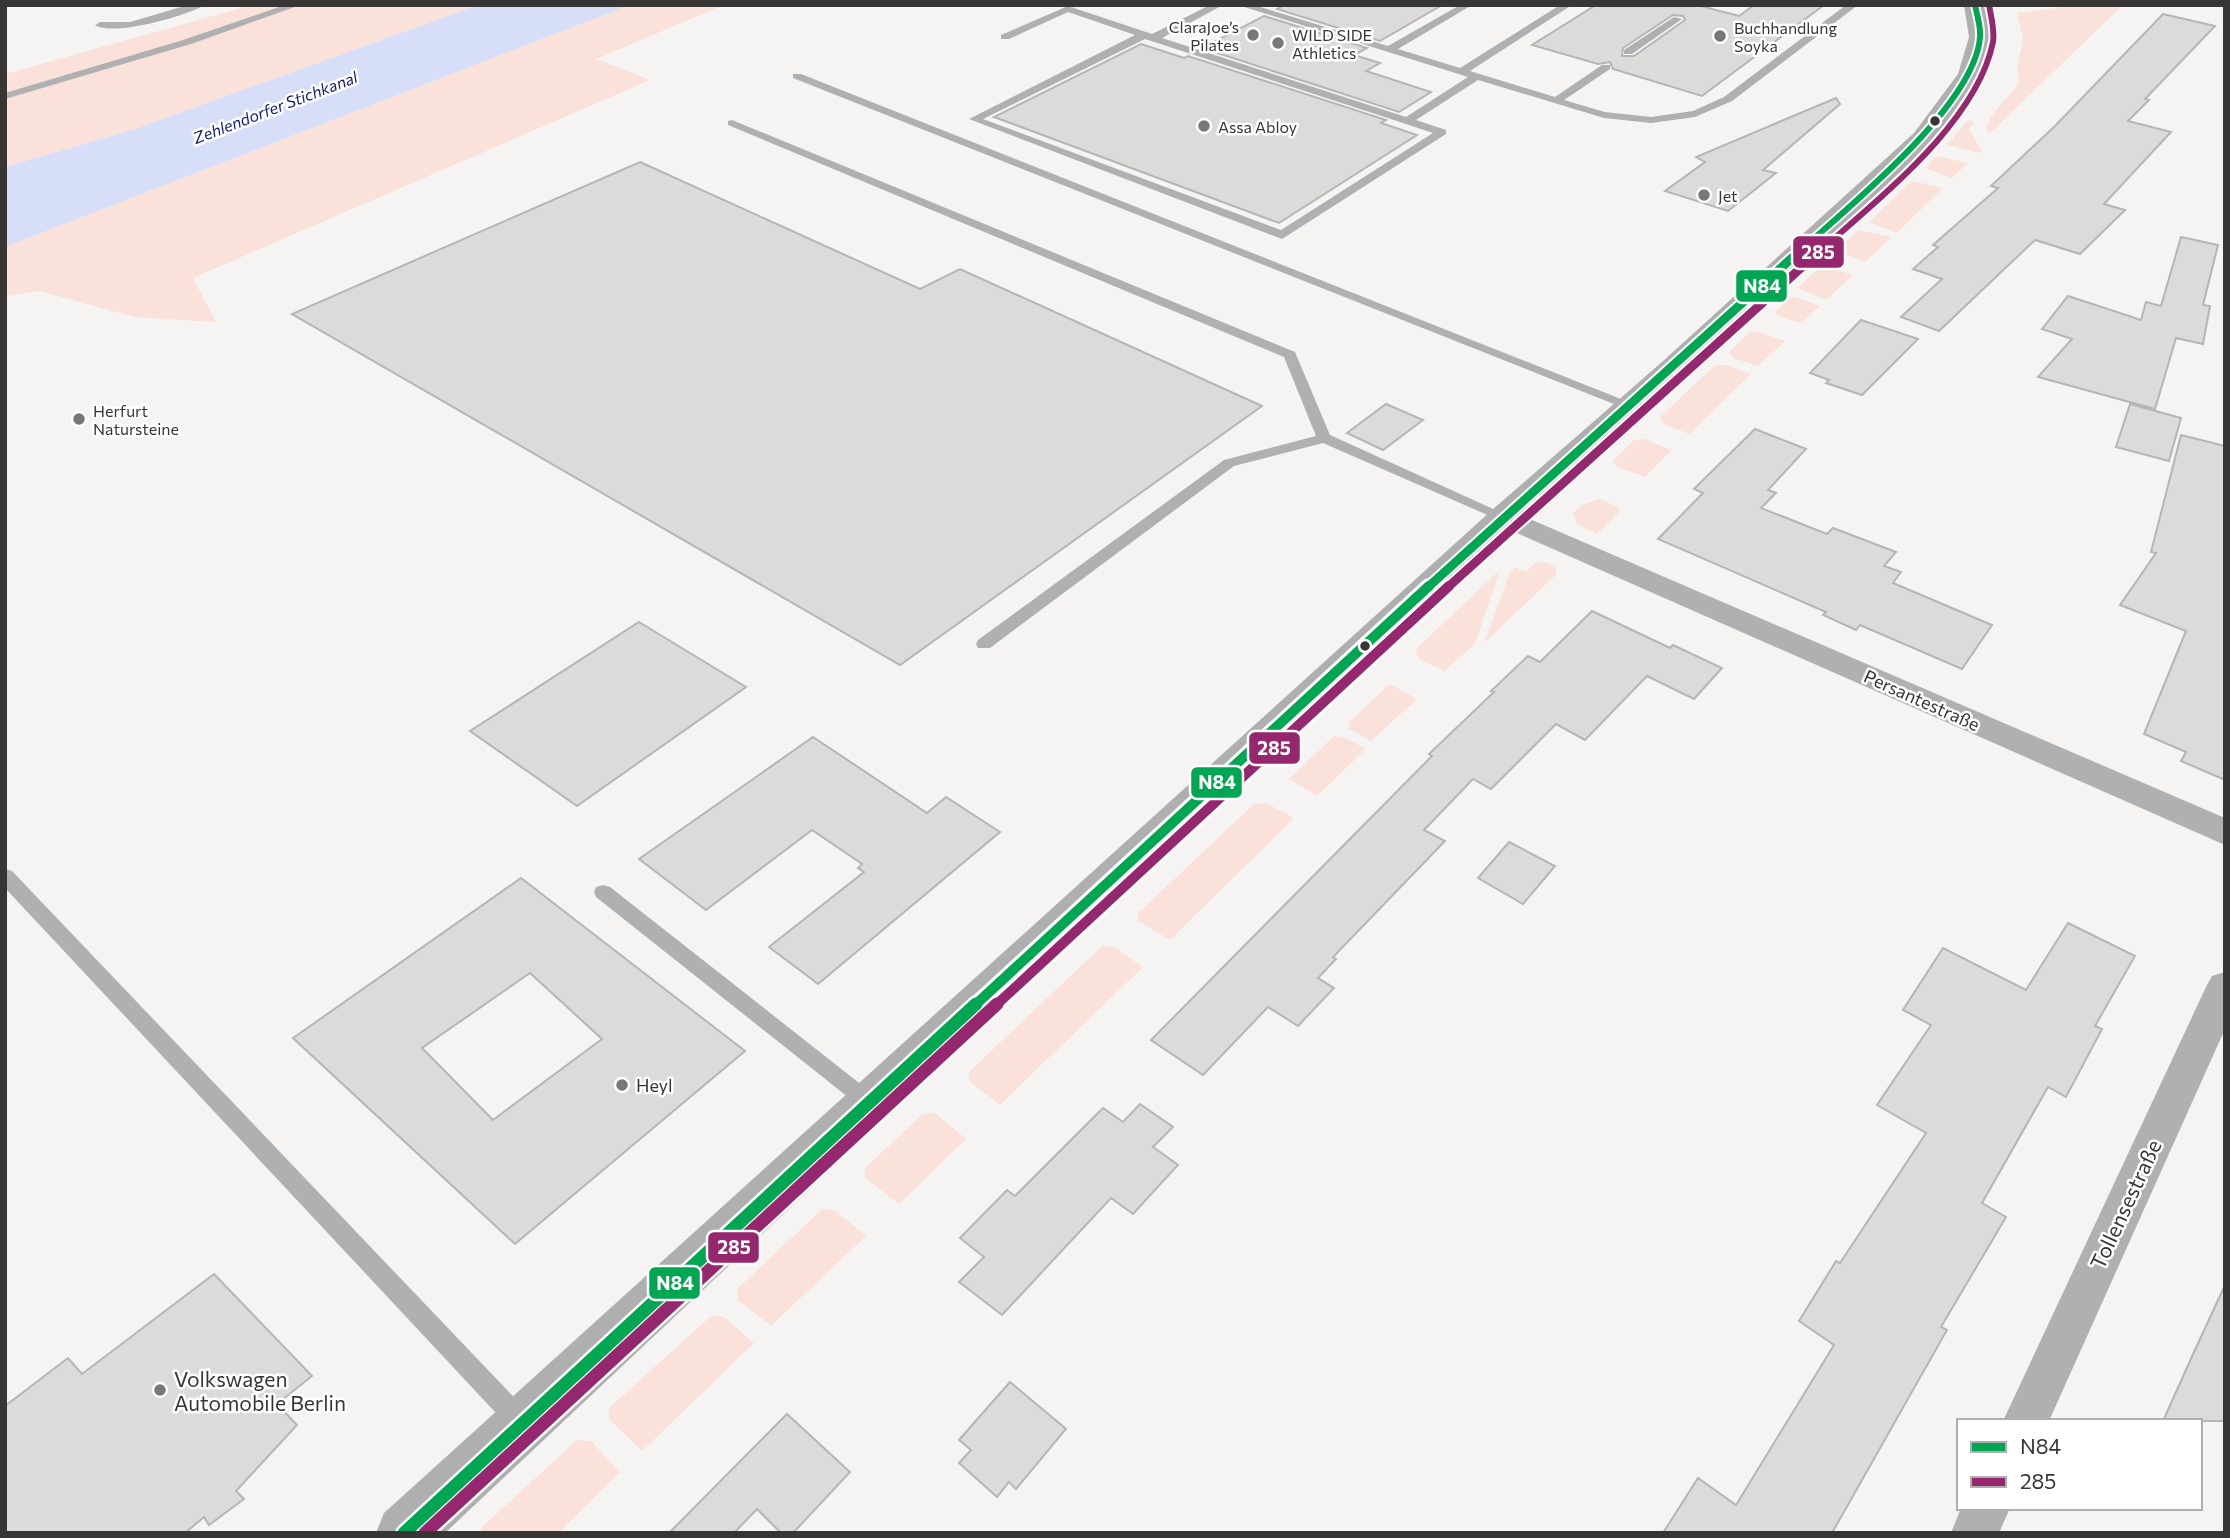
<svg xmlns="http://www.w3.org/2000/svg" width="2230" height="1538" font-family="Commissioner,sans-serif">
<rect width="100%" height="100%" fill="#f6f4f2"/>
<g fill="#fae2da">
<path d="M 252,5 L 478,5 L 135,129 L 5,167 L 5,74 Z"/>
<path d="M 630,5 L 724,5 L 596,59 L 650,80 L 193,278 L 216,322 L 134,317 L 40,291 L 5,296 L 5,247 Z"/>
<path d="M 2079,5 L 2123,5 L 1990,133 L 1986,129 L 1992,115 L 2019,83 L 2017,69 L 2023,39 L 2017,13 Z"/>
<path d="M 1968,120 L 1974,122 L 1969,129 L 1981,150 L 1979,153 L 1947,145 Z"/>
<path d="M 1937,156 L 1968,163 L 1952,178 L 1925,168 Z"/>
<path d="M 1912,181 L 1943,188 L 1897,233 L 1869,222 Z"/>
<path d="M 1859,230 L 1892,237 L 1865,262 L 1837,251 Z"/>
<path d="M 1820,267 L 1828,267 L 1853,275 L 1826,300 L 1797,288 Z"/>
<path d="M 1795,297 L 1820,306 L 1801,323 L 1778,316 L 1775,312 L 1790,298 Z"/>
<path d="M 1750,332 L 1759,332 L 1785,341 L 1758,366 L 1733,358 L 1729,352 Z"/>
<path d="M 1715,365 L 1725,365 L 1751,374 L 1689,434 L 1664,424 L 1659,418 Z"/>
<path d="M 1644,439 L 1672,450 L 1645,477 L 1618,467 L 1613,461 L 1634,440 Z"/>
<path d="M 1600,499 L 1618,507 L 1620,511 L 1597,534 L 1577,524 L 1573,513 L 1582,505 Z"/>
<path d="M 1542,562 L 1555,565 L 1557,574 L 1484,643 L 1510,572 L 1515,567 L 1526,572 L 1535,563 Z"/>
<path d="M 1500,570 L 1475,644 L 1444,671 L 1419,659 L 1415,650 Z"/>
<path d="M 1390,684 L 1417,699 L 1371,741 L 1349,729 L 1348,723 Z"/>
<path d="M 1334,736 L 1344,737 L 1366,749 L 1317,796 L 1289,779 Z"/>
<path d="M 1266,803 L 1294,818 L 1170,940 L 1138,921 L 1138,913 L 1254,804 Z"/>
<path d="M 1102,946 L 1114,947 L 1143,967 L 1000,1105 L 969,1081 L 969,1072 Z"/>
<path d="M 935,1113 L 966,1139 L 899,1204 L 865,1178 L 865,1168 L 923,1114 Z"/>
<path d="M 822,1209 L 835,1210 L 866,1236 L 771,1326 L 738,1300 L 737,1289 Z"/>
<path d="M 711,1316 L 723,1316 L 754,1343 L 642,1451 L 609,1419 L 609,1408 Z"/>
<path d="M 577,1440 L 591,1441 L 620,1472 L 558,1533 L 481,1533 L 482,1527 Z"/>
</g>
<path fill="#d6dff7" d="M 478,5 L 630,5 L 5,247 L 5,167 L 135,129 Z"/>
<g fill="#dcdbd9" stroke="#b7b5b4" stroke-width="2" fill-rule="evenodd">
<path d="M 1284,5 L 1442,5 L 1380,41 L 1277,9 Z"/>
<path d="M 1596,5 L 1697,5 L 1739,16 L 1754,5 L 1824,5 L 1702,96 L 1613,69 L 1610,62 L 1598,64 L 1532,45 ZM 1673,15 L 1683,16 L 1685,20 L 1634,56 L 1622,56 L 1623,48 Z"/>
<path d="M 2163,14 L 2215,26 L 2145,99 L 2149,100 L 2128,121 L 2171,132 L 2104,204 L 2125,210 L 2080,254 L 2035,240 L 1939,331 L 1901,317 L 1942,279 L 1913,269 L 1938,247 L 1933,245 L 1998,188 L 1991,186 L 2055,126 Z"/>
<path d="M 1264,16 L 1367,48 L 1354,55 L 1380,63 L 1366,71 L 1431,92 L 1399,112 L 1202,48 Z"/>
<path d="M 1141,44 L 1184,58 L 1188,56 L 1386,120 L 1381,123 L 1417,135 L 1279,223 L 994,117 Z"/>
<path d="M 1836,98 L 1840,104 L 1763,170 L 1776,173 L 1728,211 L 1665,191 L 1705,162 L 1696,157 Z"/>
<path d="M 640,162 L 920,289 L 960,269 L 1262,406 L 900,665 L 292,314 Z"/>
<path d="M 2181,237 L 2218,245 L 2203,305 L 2210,306 L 2203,344 L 2176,338 L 2155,409 L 2038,377 L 2072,339 L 2042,329 L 2068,296 L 2141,320 L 2146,302 L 2161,306 Z"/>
<path d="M 1861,320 L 1918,339 L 1862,395 L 1826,383 L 1829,380 L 1810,373 Z"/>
<path d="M 1386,404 L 1423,420 L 1383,450 L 1347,433 Z"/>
<path d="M 2130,404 L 2181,418 L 2169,461 L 2116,447 Z"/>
<path d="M 1755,429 L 1806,449 L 1768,490 L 1776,493 L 1761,508 L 1827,534 L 1833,528 L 1896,552 L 1884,566 L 1901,572 L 1893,583 L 1992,625 L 1962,669 L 1860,625 L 1856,630 L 1823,615 L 1826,612 L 1658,539 L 1703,493 L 1694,489 Z"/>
<path d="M 2181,435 L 2225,446 L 2225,780 L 2181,761 L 2186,752 L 2144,734 L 2186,631 L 2120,605 L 2156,553 L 2151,552 Z"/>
<path d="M 1592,611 L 1670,648 L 1673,645 L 1722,668 L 1694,699 L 1647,676 L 1585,740 L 1556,724 L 1491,789 L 1473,779 L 1424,830 L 1445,841 L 1333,957 L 1336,959 L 1318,978 L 1334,988 L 1298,1026 L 1268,1007 L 1203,1075 L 1151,1040 L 1432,756 L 1429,754 L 1494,692 L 1491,691 L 1528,656 L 1540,662 Z"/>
<path d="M 639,622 L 746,687 L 577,806 L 470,731 Z"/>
<path d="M 813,737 L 927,813 L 946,797 L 1000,832 L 818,984 L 769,947 L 864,872 L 858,868 L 862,864 L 812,830 L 706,910 L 639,859 Z"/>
<path d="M 1509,842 L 1555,866 L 1523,904 L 1478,878 Z"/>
<path d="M 521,878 L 745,1051 L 515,1244 L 293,1038 ZM 530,973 L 602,1039 L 493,1120 L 422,1048 Z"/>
<path d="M 2068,923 L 2135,956 L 2095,1026 L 2102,1029 L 2066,1097 L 2048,1087 L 1982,1203 L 2006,1217 L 1941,1327 L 1947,1330 L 1832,1533 L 1663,1533 L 1698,1478 L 1736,1505 L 1834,1345 L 1799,1321 L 1836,1261 L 1840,1263 L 1926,1133 L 1877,1105 L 1931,1025 L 1903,1010 L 1943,948 L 2026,990 Z"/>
<path d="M 1140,1104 L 1173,1127 L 1153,1147 L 1178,1165 L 1133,1214 L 1111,1198 L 1002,1315 L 959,1282 L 984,1257 L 960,1238 L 1007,1190 L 1015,1196 L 1103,1108 L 1123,1122 Z"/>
<path d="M 214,1274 L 312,1376 L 277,1404 L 297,1425 L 236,1491 L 244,1499 L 209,1525 L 204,1517 L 185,1533 L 5,1533 L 5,1406 L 68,1358 L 82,1374 Z"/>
<path d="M 2225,1285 L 2225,1421 L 2163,1421 L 2194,1352 Z"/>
<path d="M 1010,1382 L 1066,1429 L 1016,1489 L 1009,1482 L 997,1497 L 959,1463 L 971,1450 L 959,1440 Z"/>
<path d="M 787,1414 L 850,1472 L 793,1533 L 781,1533 L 757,1509 L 734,1533 L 669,1533 Z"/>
</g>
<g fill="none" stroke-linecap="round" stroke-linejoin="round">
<g fill="#b1b0b0" fill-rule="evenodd">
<path d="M 188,5 L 205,5 C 186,16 113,37 95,25 L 100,22 L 130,22 Z"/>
<path d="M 285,5 L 300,5 L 191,44 L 5,99 L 5,93 L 183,40 Z"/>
<path d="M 1210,5 L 1223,5 L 1162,38 L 1406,117 L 1468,77 L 1238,5 L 1254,5 L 1388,46 L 1460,5 L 1472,5 L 1398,49 L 1460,68 L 1560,5 L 1572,5 L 1470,71 L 1555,97 L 1602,65 L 1610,65 L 1610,69 L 1564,100 L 1605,112 L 1651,117 L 1693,111 L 1724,97 L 1846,5 L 1858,5 L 1732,101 L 1695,117 L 1651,123 L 1604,118 L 1478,80 L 1416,120 L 1446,130 L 1446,134 L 1282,239 L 969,119 L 1135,35 L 1068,12 L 1009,39 L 1001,39 L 1001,35 L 1068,6 L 1152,34 ZM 1145,39 L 1403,123 L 1433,133 L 1281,230 L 983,119 Z"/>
<path d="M 1674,17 L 1682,19 L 1632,54 L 1624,54 L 1624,50 Z"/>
<path d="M 793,74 L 801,74 L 1636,405 L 1634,408 L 1624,408 L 793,78 Z"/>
<path d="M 732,120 L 1295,352 L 1330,435 L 1511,517 L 1509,520 L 1499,520 L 1323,443 L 1234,466 L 990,648 L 978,648 L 976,644 L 978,640 L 1224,460 L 1316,436 L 1284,357 L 728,125 L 728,121 Z"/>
<path d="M 5,869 L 12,871 L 529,1413 L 532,1421 L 529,1429 L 520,1433 L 511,1429 L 5,888 Z"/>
<path d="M 603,885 L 610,887 L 877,1097 L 880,1103 L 877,1109 L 870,1112 L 863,1109 L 596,897 L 594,892 L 596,887 Z"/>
</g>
<g fill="#b1b0b0" fill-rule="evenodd">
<path d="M 1504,508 L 2225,818 L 2225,845 L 1494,523 L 1490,517 L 1494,511 Z"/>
<path d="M 2225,972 L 2225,1029 L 2049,1421 L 2003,1421 L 2206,987 L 2212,976 Z"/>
<path d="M 1961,1508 L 2010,1508 L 1999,1533 L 1951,1533 Z"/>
</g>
<path fill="#b0afaf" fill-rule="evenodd" d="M 1964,5 L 1986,5 L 1991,37 L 1980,74 L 1932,143 L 1682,374 L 1516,524 L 445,1533 L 376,1533 L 384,1513 L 1492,510 L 1662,362 L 1914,133 L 1958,74 L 1969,37 Z"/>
<g stroke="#fff" stroke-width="10">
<path id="bus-1-far3" d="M 1791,259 C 1842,212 1975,107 1980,37 C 1981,27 1977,15 1975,5"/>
</g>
<g stroke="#fff" stroke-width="13">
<path id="bus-1-far2" d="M 1427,588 L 1793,257"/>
</g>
<g stroke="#fff" stroke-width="16">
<path id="bus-1-far1" d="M 974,1006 L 1429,586"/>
</g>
<g stroke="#fff" stroke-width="18">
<path id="bus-1" d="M 404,1533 L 976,1004"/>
</g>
<g stroke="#fff" stroke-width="10">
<path id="bus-2-far3" d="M 1811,259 C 1872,203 1976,126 1993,42 C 1995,31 1991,16 1989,5"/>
</g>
<g stroke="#fff" stroke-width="13">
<path id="bus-2-far2" d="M 1447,588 L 1813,257"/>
</g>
<g stroke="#fff" stroke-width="16">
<path id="bus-2-far1" d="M 995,1006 L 1449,586"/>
</g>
<g stroke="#fff" stroke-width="18">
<path id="bus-2" d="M 425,1533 L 997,1004"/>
</g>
<use href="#bus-1-far3" stroke="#00a651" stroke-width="6"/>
<use href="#bus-1-far2" stroke="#00a651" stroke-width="9"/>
<use href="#bus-1-far1" stroke="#00a651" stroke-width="10"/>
<use href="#bus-1" stroke="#00a651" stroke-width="13"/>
<use href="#bus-2-far3" stroke="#95276e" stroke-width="6"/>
<use href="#bus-2-far2" stroke="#95276e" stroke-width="9"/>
<use href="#bus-2-far1" stroke="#95276e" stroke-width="10"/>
<use href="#bus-2" stroke="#95276e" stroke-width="13"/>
</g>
<g fill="#7a7877" stroke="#fff" stroke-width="2.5">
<circle cx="1253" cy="35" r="7"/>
<circle cx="1720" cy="36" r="7"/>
<circle cx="1278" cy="43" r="7"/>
<circle cx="1204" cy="126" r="7"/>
<circle cx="1704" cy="195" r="7"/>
<circle cx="79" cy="419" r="7"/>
<circle cx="622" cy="1085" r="7"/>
<circle cx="160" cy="1390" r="7"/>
</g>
<g fill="#383635" stroke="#fff" stroke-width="2.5">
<circle cx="1935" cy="121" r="6"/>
<circle cx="1365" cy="646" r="6"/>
</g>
<g text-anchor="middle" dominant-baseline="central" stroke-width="5" stroke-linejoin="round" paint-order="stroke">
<g font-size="16" fill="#383635" stroke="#fff" text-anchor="start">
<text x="1239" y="26" text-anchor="end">ClaraJoe’s<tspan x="1239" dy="18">Pilates</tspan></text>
<text x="1734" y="27">Buchhandlung<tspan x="1734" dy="18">Soyka</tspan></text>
<text x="1292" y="34">WILD SIDE<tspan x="1292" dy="18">Athletics</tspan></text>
<text x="1218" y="126">Assa Abloy</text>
<text x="1718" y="195">Jet</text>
<text x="93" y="410">Herfurt<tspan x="93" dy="18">Natursteine</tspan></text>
</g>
<g font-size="16" font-style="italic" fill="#0f1b7a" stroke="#fff">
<text transform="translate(275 107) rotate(-21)">Zehlendorfer Stichkanal</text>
</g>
<g font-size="18" fill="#383635" stroke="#fff">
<text transform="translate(1922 700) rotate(24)">Persantestraße</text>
</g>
<g font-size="18" fill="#383635" stroke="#fff" text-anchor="start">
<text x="636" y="1085">Heyl</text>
</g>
<g font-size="21" fill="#383635" stroke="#fff">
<text transform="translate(2125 1204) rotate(-65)">Tollensestraße</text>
</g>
<g font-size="21" fill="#383635" stroke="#fff" text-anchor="start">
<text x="174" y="1378">Volkswagen<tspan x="174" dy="24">Automobile Berlin</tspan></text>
</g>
</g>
<g stroke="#fff" stroke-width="2.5">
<rect x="1792" y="235" width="53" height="34" rx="7" fill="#95276e"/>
<rect x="1735" y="269" width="53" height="34" rx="7" fill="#00a651"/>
<rect x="1248" y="731" width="53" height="34" rx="7" fill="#95276e"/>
<rect x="1190" y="766" width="53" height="33" rx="7" fill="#00a651"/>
<rect x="707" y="1231" width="53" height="33" rx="7" fill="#95276e"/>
<rect x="648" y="1266" width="53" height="34" rx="7" fill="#00a651"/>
</g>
<g font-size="19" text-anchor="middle" font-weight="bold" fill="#fff">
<text x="1818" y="259">285</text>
<text x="1762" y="293">N84</text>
<text x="1274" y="755">285</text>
<text x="1217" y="789">N84</text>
<text x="734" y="1254">285</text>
<text x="675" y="1290">N84</text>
</g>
<rect width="2230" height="1538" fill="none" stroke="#383635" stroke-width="14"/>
<rect x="1957" y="1419" width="245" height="91" fill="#ffffff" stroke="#afafae" stroke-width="2"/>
<rect x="1971" y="1442" width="35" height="10" fill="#00a651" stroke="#afafae" stroke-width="2"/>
<text x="2020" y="1454" font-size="21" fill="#383635">N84</text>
<rect x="1971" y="1477" width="35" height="10" fill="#95276e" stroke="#afafae" stroke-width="2"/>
<text x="2020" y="1489" font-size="21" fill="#383635">285</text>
</svg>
